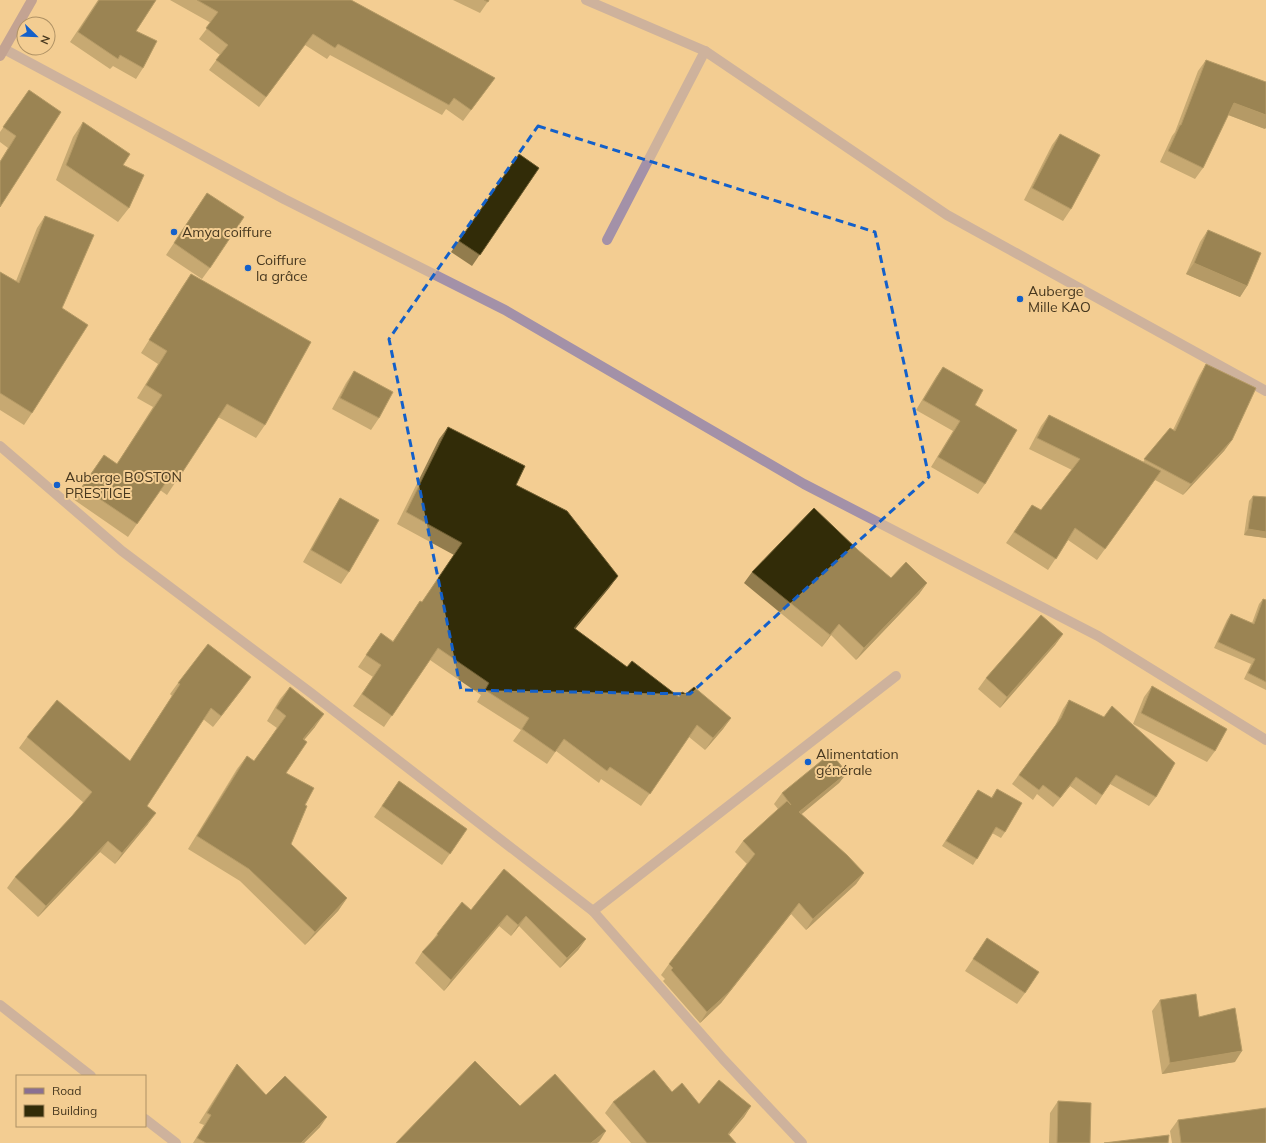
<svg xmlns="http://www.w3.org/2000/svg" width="1266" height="1143" font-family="Mulish,sans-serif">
<rect width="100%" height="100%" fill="#f3cd92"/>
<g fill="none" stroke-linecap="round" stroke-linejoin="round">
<g stroke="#a391a8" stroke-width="10">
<path d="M 586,0 L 705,51 L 947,215 L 1266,391"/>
<path d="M 4,49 L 284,199 L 505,310 L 804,484 L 1098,636 L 1266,740"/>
<path d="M 607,240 L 705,51"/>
<path d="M 0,446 L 122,551 L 311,693 L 593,911 L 723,1059 L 802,1143"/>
<path d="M 593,911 L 896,676"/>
<path d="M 0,1005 L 91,1076"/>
<path d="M 145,1119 L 176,1143"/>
</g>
<path stroke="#8a7092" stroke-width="10" d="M 0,56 L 32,0"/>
</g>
<g fill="#927c4d">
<path d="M 98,0 L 156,0 L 136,31 L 143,68 L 136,79 L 113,66 L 110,69 L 70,42 Z"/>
<path d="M 170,0 L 351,0 L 495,78 L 463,121 L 446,109 L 442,115 L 330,55 L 327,59 L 305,45 L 259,107 L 209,70 L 220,55 L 199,39 L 211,23 Z"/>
<path d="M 453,0 L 489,0 L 480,13 Z"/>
<path d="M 1206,60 L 1265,129 L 1228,115 L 1203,168 L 1195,179 L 1160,162 L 1172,136 L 1175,132 L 1198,71 Z"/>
<path d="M 29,90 L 0,207 L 0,161 L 8,148 L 0,142 L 0,132 Z"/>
<path d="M 83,122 L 123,165 L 129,208 L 118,222 L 56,180 L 73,137 Z"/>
<path d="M 1060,134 L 1071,209 L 1063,221 L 1024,200 L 1052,145 Z"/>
<path d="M 519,154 L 539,168 L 472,266 L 451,252 Z"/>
<path d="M 207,193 L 210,268 L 202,279 L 166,255 Z"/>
<path d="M 45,216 L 62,308 L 32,413 L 24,425 L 0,410 L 0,272 L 16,281 L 37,228 Z"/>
<path d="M 1208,230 L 1247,286 L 1240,297 L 1186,274 L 1200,242 Z"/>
<path d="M 191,274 L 265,425 L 256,438 L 218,417 L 167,495 L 160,490 L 128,537 L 73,499 L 104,455 L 117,464 L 153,407 L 137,398 L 158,364 L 141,353 L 182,287 Z"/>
<path d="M 1206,364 L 1232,440 L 1224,451 L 1183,495 L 1155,480 L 1097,560 L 1068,540 L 1048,570 L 1006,543 L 1032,505 L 1041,510 L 1072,470 L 1029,449 L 1041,426 L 1049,415 L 1143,462 L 1170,428 L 1173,430 L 1199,376 Z"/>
<path d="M 943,367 L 975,405 L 985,484 L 978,494 L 931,467 L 953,431 L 916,410 L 936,377 Z"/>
<path d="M 354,371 L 379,418 L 371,430 L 332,409 L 346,383 Z"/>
<path d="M 448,427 L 516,485 L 618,576 L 609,588 L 575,629 L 627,667 L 678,697 L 682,692 L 731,718 L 723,729 L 705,750 L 689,737 L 641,806 L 601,779 L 599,783 L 556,751 L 547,764 L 513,741 L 521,730 L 477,702 L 481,695 L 430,660 L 384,727 L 353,706 L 373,677 L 358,667 L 381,633 L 393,641 L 420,601 L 422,602 L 454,555 L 397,524 L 439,439 Z"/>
<path d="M 1253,496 L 1266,497 L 1266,538 L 1244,535 L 1249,501 Z"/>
<path d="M 340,498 L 349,572 L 341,584 L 303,562 L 333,509 Z"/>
<path d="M 858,550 L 891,578 L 927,583 L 919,594 L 856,660 L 831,635 L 822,647 L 744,583 L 752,572 Z"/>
<path d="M 1263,599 L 1266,600 L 1266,690 L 1244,679 L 1251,664 L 1214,648 L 1227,620 L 1231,614 L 1252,623 L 1259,604 Z"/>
<path d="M 1063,634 L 1055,645 L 1000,708 L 978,689 L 986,678 Z"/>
<path d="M 178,683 L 243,688 L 213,727 L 203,719 L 147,806 L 148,824 L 115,864 L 100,852 L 38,917 L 7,888 L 15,877 L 72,816 L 84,803 L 19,748 L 27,737 L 130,761 L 172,696 L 170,694 Z"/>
<path d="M 1152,686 L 1215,751 L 1207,762 L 1133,724 L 1144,697 Z"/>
<path d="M 290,687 L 315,727 L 304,740 L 286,773 L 305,805 L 291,844 L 347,898 L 338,911 L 305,945 L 240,881 L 188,849 L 237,769 L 247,756 L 254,761 L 277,728 L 267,721 L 280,699 Z"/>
<path d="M 1069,700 L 1156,797 L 1149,806 L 1110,784 L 1096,805 L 1070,786 L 1053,807 L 1037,794 L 1033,800 L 1012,784 L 1055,726 L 1063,709 Z"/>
<path d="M 847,773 L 839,783 L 801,814 L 864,873 L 856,884 L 806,930 L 791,914 L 721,1003 L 700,1023 L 663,981 L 665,979 L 661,975 L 669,964 L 747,864 L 735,852 L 743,841 L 778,809 L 774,804 L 782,793 Z"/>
<path d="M 399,781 L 467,829 L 442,865 L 374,817 Z"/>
<path d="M 997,789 L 1005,832 L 1001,838 L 992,833 L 973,865 L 942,846 L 978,790 L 991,798 Z"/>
<path d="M 504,869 L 586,939 L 578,950 L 560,968 L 519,926 L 511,936 L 499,926 L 444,991 L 415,963 L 422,952 L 429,945 L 437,934 L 471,910 Z"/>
<path d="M 987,938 L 1025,993 L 1017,1004 L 965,971 Z"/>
<path d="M 1160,1000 L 1199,1017 L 1235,1062 L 1162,1074 L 1152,1011 Z"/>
<path d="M 237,1064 L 266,1095 L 320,1127 L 304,1143 L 193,1143 L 204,1125 L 199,1123 L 230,1074 Z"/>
<path d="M 672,1092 L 699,1104 L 751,1106 L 744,1117 L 729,1135 L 736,1143 L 631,1143 L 605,1113 L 613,1102 Z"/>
<path d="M 1058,1101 L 1090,1143 L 1049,1143 L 1050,1113 Z"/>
<path d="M 1178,1120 L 1266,1143 L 1172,1143 L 1170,1131 Z"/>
</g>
<g fill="#6c5c31">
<path d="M 1234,103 L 1266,115 L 1266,128 L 1265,129 L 1226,114 Z"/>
<path d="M 1194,263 L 1247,286 L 1240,297 L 1186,274 Z"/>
<path d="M 1232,440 L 1224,451 L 1183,495 L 1191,484 Z"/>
<path d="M 1248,529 L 1266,532 L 1266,538 L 1244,535 Z"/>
<path d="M 618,576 L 609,588 L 566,640 L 574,628 Z"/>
<path d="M 927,583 L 919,594 L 856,660 L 864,648 Z"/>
<path d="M 839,624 L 831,635 L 822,647 L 830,635 Z"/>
<path d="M 1063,634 L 1055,645 L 1000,708 L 1007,697 Z"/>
<path d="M 251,677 L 243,688 L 213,727 L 221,716 Z"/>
<path d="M 324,714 L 315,727 L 294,752 L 303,739 Z"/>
<path d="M 731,718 L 723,729 L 705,750 L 713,738 Z"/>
<path d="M 847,773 L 839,783 L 791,823 L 799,812 Z"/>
<path d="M 1076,777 L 1070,786 L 1053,807 L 1060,798 Z"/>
<path d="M 156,813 L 148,824 L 115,864 L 122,853 Z"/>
<path d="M 108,841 L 100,852 L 38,917 L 46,906 Z"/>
<path d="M 864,873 L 856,884 L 806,930 L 813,919 Z"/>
<path d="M 347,898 L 338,911 L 305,945 L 315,932 Z"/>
<path d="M 799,903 L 791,914 L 721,1003 L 700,1023 L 707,1012 Z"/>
<path d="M 507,915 L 499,926 L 444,991 L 451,980 Z"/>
<path d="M 526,916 L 519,926 L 511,936 L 518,925 Z"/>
<path d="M 586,939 L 578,950 L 560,968 L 567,958 Z"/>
<path d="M 1242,1051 L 1235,1062 L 1162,1074 L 1170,1063 Z"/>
<path d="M 751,1106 L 744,1117 L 722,1143 L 728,1134 Z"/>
<path d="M 327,1117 L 320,1127 L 304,1143 L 301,1143 Z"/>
<path d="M 606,1131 L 599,1142 L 597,1143 L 591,1143 Z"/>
</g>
<g fill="#322c08" stroke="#6c5c31">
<path d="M 99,0 L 156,0 L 136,31 L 157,41 L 143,68 L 120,55 L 118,59 L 78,32 Z"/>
<path d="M 197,0 L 351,0 L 495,78 L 471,110 L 454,98 L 449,105 L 338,44 L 335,48 L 313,34 L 266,97 L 216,60 L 228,45 L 206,28 L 218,12 Z"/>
<path d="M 484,0 L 489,0 L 488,2 Z"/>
<path d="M 1206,60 L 1266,82 L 1266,115 L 1234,103 L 1203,168 L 1168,151 L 1180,125 L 1181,125 Z"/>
<path d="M 29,90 L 61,112 L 0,207 L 0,162 L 16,136 L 3,127 Z"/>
<path d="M 83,122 L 130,154 L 123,165 L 144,175 L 129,208 L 66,165 Z"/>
<path d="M 1060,134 L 1100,155 L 1071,209 L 1032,188 Z"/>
<path d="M 519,154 L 539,168 L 480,255 L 459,241 Z"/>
<path d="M 207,193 L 244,217 L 210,268 L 174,243 Z"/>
<path d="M 45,216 L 94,235 L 62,308 L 88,325 L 32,413 L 0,393 L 0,272 L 19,283 Z"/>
<path d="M 1208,230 L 1261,253 L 1247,286 L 1194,263 Z"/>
<path d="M 191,274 L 311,342 L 265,425 L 227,404 L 176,482 L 169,478 L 137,524 L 82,487 L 104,455 L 117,464 L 162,395 L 146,385 L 167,351 L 149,340 Z"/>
<path d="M 1206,364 L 1256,388 L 1232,440 L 1191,484 L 1144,459 L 1170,428 L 1175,431 Z"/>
<path d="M 943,367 L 983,390 L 975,405 L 1017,430 L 985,484 L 938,457 L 960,421 L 923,400 Z"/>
<path d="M 354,371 L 393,392 L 379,418 L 340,398 Z"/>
<path d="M 1049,415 L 1161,471 L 1105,549 L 1075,528 L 1056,559 L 1014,532 L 1032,505 L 1041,510 L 1080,459 L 1037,438 Z"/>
<path d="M 448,427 L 525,466 L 516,485 L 567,511 L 618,576 L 574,628 L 627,667 L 632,661 L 679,697 L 682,692 L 686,694 L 694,687 L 731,718 L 713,738 L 697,725 L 650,794 L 610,767 L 607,771 L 564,739 L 555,752 L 522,729 L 529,718 L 485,690 L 489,683 L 438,648 L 392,716 L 362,694 L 381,665 L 366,655 L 381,633 L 393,642 L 420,601 L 422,602 L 462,543 L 406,512 Z"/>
<path d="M 1253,496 L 1266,497 L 1266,532 L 1248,529 Z"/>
<path d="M 340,498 L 379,520 L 349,572 L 311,550 Z"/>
<path d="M 814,508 L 858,550 L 891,578 L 906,562 L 927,583 L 864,648 L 839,624 L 830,635 L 752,572 Z"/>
<path d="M 1263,599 L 1266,600 L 1266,682 L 1248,673 L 1255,659 L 1218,642 L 1231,614 L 1254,624 Z"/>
<path d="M 1041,615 L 1063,634 L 1007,697 L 986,678 Z"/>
<path d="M 208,644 L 251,677 L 221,716 L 211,708 L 147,806 L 156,813 L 122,853 L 108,841 L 46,906 L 15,877 L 72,816 L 92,792 L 27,737 L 57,700 L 130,761 L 180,684 L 178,683 Z"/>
<path d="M 1152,686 L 1227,729 L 1215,751 L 1141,713 Z"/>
<path d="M 290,687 L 324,714 L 303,739 L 307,742 L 286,773 L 314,788 L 305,805 L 307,806 L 291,844 L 347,898 L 315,932 L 249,869 L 197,836 L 247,756 L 254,761 L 286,716 L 276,708 Z"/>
<path d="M 1069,700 L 1104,717 L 1112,706 L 1175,763 L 1156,797 L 1116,775 L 1102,795 L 1076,777 L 1060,798 L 1043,785 L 1039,790 L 1019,775 L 1061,718 Z"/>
<path d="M 831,753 L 847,773 L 799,812 L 847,855 L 864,873 L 813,919 L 799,903 L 729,992 L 707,1012 L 671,970 L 673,968 L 669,964 L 755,854 L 743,841 L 787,801 L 791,805 L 782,793 Z"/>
<path d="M 399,781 L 467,829 L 450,854 L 382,806 Z"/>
<path d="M 997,789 L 1022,803 L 1005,832 L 996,827 L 977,859 L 946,841 L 978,790 L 992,798 Z"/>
<path d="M 504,869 L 586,939 L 567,958 L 526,916 L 518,925 L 507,915 L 451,980 L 422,952 L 438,935 L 437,934 L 462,902 L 471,910 Z"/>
<path d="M 987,938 L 1039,972 L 1025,993 L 973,959 Z"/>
<path d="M 1196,994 L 1199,1017 L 1235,1008 L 1242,1051 L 1170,1063 L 1160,1000 Z"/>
<path d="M 475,1061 L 520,1106 L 555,1074 L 606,1131 L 591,1143 L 396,1143 Z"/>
<path d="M 237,1064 L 266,1095 L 285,1076 L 327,1117 L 301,1143 L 206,1143 L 197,1138 L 211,1115 L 207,1113 Z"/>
<path d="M 654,1070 L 672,1092 L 682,1083 L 699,1104 L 719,1080 L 751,1106 L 728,1134 L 736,1143 L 647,1143 L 613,1102 Z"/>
<path d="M 1058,1101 L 1091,1103 L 1090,1143 L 1057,1143 Z"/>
<path d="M 1266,1108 L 1266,1143 L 1181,1143 L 1178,1120 Z"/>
<path d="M 1169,1135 L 1168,1143 L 1104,1143 Z"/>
</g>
<path d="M0 0H1266V1143H0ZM 538,126 L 875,232 L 929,477 L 690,694 L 461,690 L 389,339 Z" fill="#f3cd92" fill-opacity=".55" fill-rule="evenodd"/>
<path fill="none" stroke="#1360ca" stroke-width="3" stroke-dasharray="8 5" stroke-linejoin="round" d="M 538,126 L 875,232 L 929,477 L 690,694 L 461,690 L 389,339 Z"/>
<g fill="#1360ca" stroke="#f3cd92" stroke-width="1.5">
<circle cx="174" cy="232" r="4"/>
<circle cx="248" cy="268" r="4"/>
<circle cx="1020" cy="299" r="4"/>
<circle cx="57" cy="485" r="4"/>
<circle cx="808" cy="762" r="4"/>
</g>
<g text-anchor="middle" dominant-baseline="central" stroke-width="4" stroke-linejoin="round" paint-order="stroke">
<g font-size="14" fill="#47381f" stroke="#f3cd92" text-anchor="start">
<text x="182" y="232">Amya coiffure</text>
<text x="256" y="260">Coiffure<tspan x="256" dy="16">la grâce</tspan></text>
<text x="1028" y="291">Auberge<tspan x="1028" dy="16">Mille KAO</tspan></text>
<text x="65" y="477">Auberge BOSTON<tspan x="65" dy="16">PRESTIGE</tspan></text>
<text x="816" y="754">Alimentation<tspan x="816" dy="16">générale</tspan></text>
</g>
</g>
<rect x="16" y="1075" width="130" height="52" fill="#f3cd92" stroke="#ae9164"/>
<rect x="24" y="1088" width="20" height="6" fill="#8a7092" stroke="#ae9164"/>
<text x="52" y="1095" font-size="12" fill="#47381f">Road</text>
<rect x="24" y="1105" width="20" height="12" fill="#322c08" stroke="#ae9164"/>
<text x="52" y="1115" font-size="12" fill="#47381f">Building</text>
<g transform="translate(36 36) rotate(113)"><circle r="19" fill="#f3cd92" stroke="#ae9164"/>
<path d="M0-3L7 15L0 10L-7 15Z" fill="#1360ca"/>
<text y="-6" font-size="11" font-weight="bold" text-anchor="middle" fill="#47381f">N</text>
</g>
</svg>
